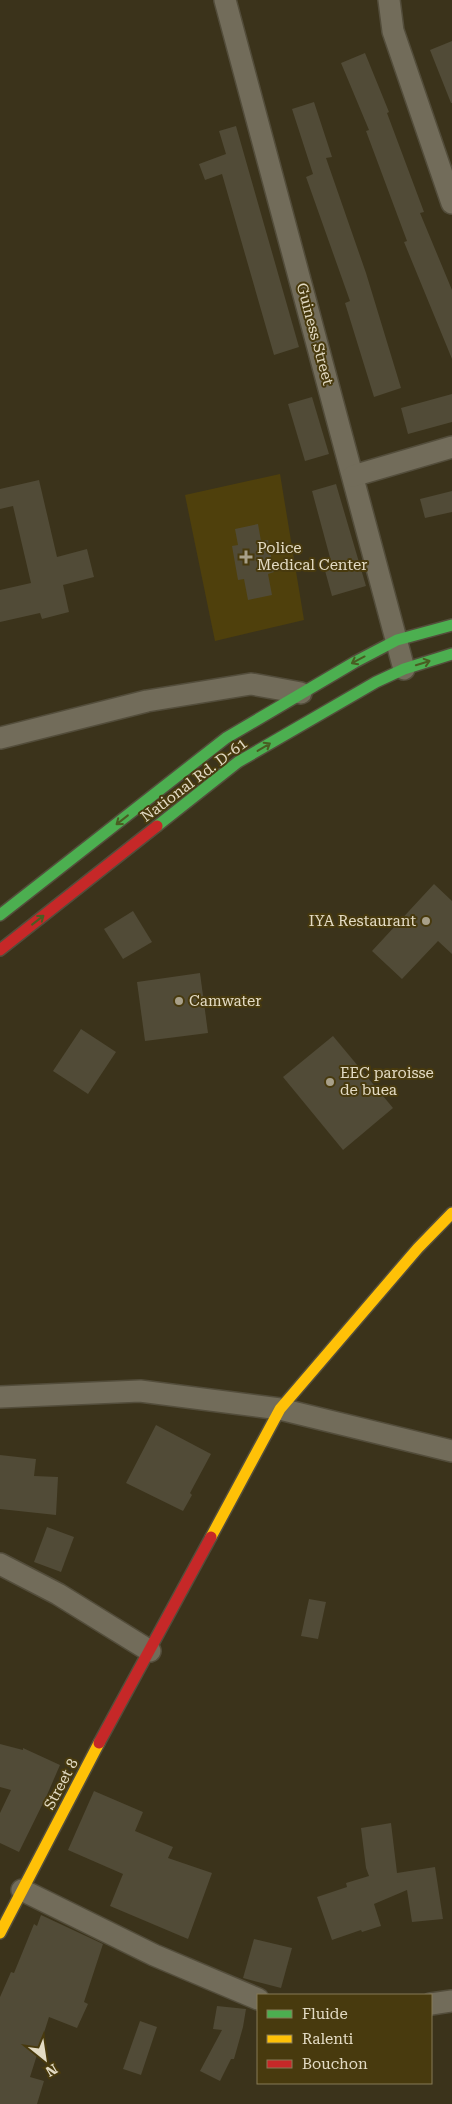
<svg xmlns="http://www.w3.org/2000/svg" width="452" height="2104" font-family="'Roboto Serif',serif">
<rect width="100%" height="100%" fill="#3b331b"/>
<path fill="#4f400c" d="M 280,474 L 304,620 L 215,641 L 185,495 Z"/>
<g fill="#514b37">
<path d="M 452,41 L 452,103 L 451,103 L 430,50 Z"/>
<path d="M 365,53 L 389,112 L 387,113 L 424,212 L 420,213 L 452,290 L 452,359 L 404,242 L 407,241 L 366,131 L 369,130 L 341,63 Z"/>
<path d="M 314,102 L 332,157 L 326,158 L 366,273 L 401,388 L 374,397 L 345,303 L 350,301 L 306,177 L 313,174 L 292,109 Z"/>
<path d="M 236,126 L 299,347 L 274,355 L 222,174 L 205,180 L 199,164 L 226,154 L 219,131 Z"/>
<path d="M 452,394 L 452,422 L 408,434 L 401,408 Z"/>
<path d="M 312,397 L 329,454 L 305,461 L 288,404 Z"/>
<path d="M 39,480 L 57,557 L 87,549 L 94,577 L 63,585 L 69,612 L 42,619 L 40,613 L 0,622 L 0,590 L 31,583 L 13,506 L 0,509 L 0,489 Z"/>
<path d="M 336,484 L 366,586 L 332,596 L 324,567 L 332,565 L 312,491 Z"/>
<path d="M 452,491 L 452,512 L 425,518 L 420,499 Z"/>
<path d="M 258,524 L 261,541 L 268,540 L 274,572 L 268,574 L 272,595 L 248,600 L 244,579 L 238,580 L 232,546 L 238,545 L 235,529 Z"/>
<path d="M 434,884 L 452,901 L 452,954 L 438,941 L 402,979 L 372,951 Z"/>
<path d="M 133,911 L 152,942 L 123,959 L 104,929 Z"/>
<path d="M 200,973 L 208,1033 L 145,1041 L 137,982 Z"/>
<path d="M 81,1029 L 116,1052 L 88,1094 L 53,1071 Z"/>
<path d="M 333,1036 L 393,1108 L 343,1150 L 283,1077 Z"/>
<path d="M 156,1425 L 211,1454 L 190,1493 L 192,1495 L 183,1511 L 126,1483 Z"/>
<path d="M 0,1455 L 36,1459 L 34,1476 L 58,1477 L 56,1515 L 0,1509 Z"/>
<path d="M 47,1527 L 74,1537 L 61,1572 L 34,1562 Z"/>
<path d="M 309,1599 L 326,1602 L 318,1639 L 301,1636 Z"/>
<path d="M 0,1744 L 23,1750 L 23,1748 L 60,1765 L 47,1795 L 19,1852 L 0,1843 L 0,1813 L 11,1790 L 0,1787 Z"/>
<path d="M 94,1791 L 143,1812 L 135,1831 L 173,1847 L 168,1858 L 212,1873 L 188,1939 L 110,1906 L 123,1874 L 68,1850 Z"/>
<path d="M 391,1823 L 397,1873 L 435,1867 L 443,1919 L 412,1922 L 407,1890 L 374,1904 L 381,1926 L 362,1932 L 361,1930 L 332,1940 L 317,1897 L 347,1887 L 346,1883 L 369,1876 L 366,1868 L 361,1828 Z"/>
<path d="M 41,1915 L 103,1944 L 84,2002 L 88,2004 L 77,2028 L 49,2017 L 30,2077 L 44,2081 L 37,2104 L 0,2104 L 0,1997 L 11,1972 L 14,1973 L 34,1924 L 37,1926 Z"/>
<path d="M 254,1939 L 292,1948 L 281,1988 L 243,1978 Z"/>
<path d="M 217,2006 L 246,2009 L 243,2027 L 234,2059 L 231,2059 L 220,2081 L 200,2071 L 222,2030 L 213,2029 Z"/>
<path d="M 140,2021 L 157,2027 L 141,2075 L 123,2069 Z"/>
</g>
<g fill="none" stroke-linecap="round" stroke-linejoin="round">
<g stroke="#534d3b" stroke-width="24">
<g id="street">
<path d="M 225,0 L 404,669"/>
<path d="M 389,0 L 393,31 L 452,203"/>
<path d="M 353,476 L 452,447"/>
<path d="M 0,738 L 147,701 L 251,684 L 301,693"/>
<path d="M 0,1397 L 140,1391 L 280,1409 L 452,1451"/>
<path d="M 0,1564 L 58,1594 L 150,1651"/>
<path d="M 22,1890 L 154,1955 L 258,1999"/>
<path d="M 431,2004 L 452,2001"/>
</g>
</g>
<g stroke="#534d3b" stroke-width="14">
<g id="fast">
<path d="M 157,826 L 238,762 L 376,682 L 404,669 L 452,654"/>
<path d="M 0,915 L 226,738 L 355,662 L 397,640 L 452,625"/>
</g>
</g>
<g stroke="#534d3b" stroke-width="14">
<g id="slow">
<path d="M 211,1537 L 280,1409 L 418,1248 L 452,1213"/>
<path d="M 0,1933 L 99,1743"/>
</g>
</g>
<g stroke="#534d3b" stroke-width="14">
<g id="jam">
<path d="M 0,950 L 157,826"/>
<path d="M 99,1743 L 211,1537"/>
</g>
</g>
<use href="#street" stroke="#726c5a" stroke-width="21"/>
<use href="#fast" stroke="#4caf50" stroke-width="11"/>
<use href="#slow" stroke="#ffc107" stroke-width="11"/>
<use href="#jam" stroke="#c62828" stroke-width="11"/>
</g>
<defs><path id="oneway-shaft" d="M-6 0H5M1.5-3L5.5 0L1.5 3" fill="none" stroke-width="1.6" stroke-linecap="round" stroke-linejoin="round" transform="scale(1.25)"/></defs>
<g stroke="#495d22">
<use href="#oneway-shaft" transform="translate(358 660) rotate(152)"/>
<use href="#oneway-shaft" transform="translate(423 663) rotate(-17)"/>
<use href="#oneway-shaft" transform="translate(264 747) rotate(-31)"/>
<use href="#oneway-shaft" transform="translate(122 820) rotate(142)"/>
<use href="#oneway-shaft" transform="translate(38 920) rotate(-38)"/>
</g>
<g fill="#a8a089" stroke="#483a0e" stroke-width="2">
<path d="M243.5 549.5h5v5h5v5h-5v5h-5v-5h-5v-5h5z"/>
<circle cx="426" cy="921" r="5"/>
<circle cx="179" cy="1001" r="5"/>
<circle cx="330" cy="1082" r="5"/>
</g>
<g text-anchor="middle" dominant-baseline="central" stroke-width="4" stroke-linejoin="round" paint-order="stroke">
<g font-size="15" fill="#e3dbc4" stroke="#483a0e">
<text transform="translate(315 334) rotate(75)">Guiness Street</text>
<text transform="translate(194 780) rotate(-37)">National Rd. D-61</text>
<text transform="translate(61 1784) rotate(-62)">Street 8</text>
</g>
<g font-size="15" fill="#e3dbc4" stroke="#483a0e" text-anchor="start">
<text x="257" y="548">Police<tspan x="257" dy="17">Medical Center</tspan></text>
<text x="416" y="921" text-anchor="end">IYA Restaurant</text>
<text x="189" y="1001">Camwater</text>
<text x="340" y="1073">EEC paroisse<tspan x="340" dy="17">de buea</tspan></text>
</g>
</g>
<rect x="257" y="1994" width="175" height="90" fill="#483a0e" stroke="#867a57"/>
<rect x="267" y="2010" width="25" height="8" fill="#4caf50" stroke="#867a57"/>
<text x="302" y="2019" font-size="15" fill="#e3dbc4">Fluide</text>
<rect x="267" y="2035" width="25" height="8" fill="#ffc107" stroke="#867a57"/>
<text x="302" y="2044" font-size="15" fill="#e3dbc4">Ralenti</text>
<rect x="267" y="2060" width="25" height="8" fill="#c62828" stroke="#867a57"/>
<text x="302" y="2069" font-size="15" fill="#e3dbc4">Bouchon</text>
<g transform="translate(45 2059) rotate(150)" stroke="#483a0e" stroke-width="4" paint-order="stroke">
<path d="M0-4L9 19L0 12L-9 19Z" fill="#e3dbc4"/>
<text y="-8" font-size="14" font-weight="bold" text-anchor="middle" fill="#e3dbc4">N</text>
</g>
</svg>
